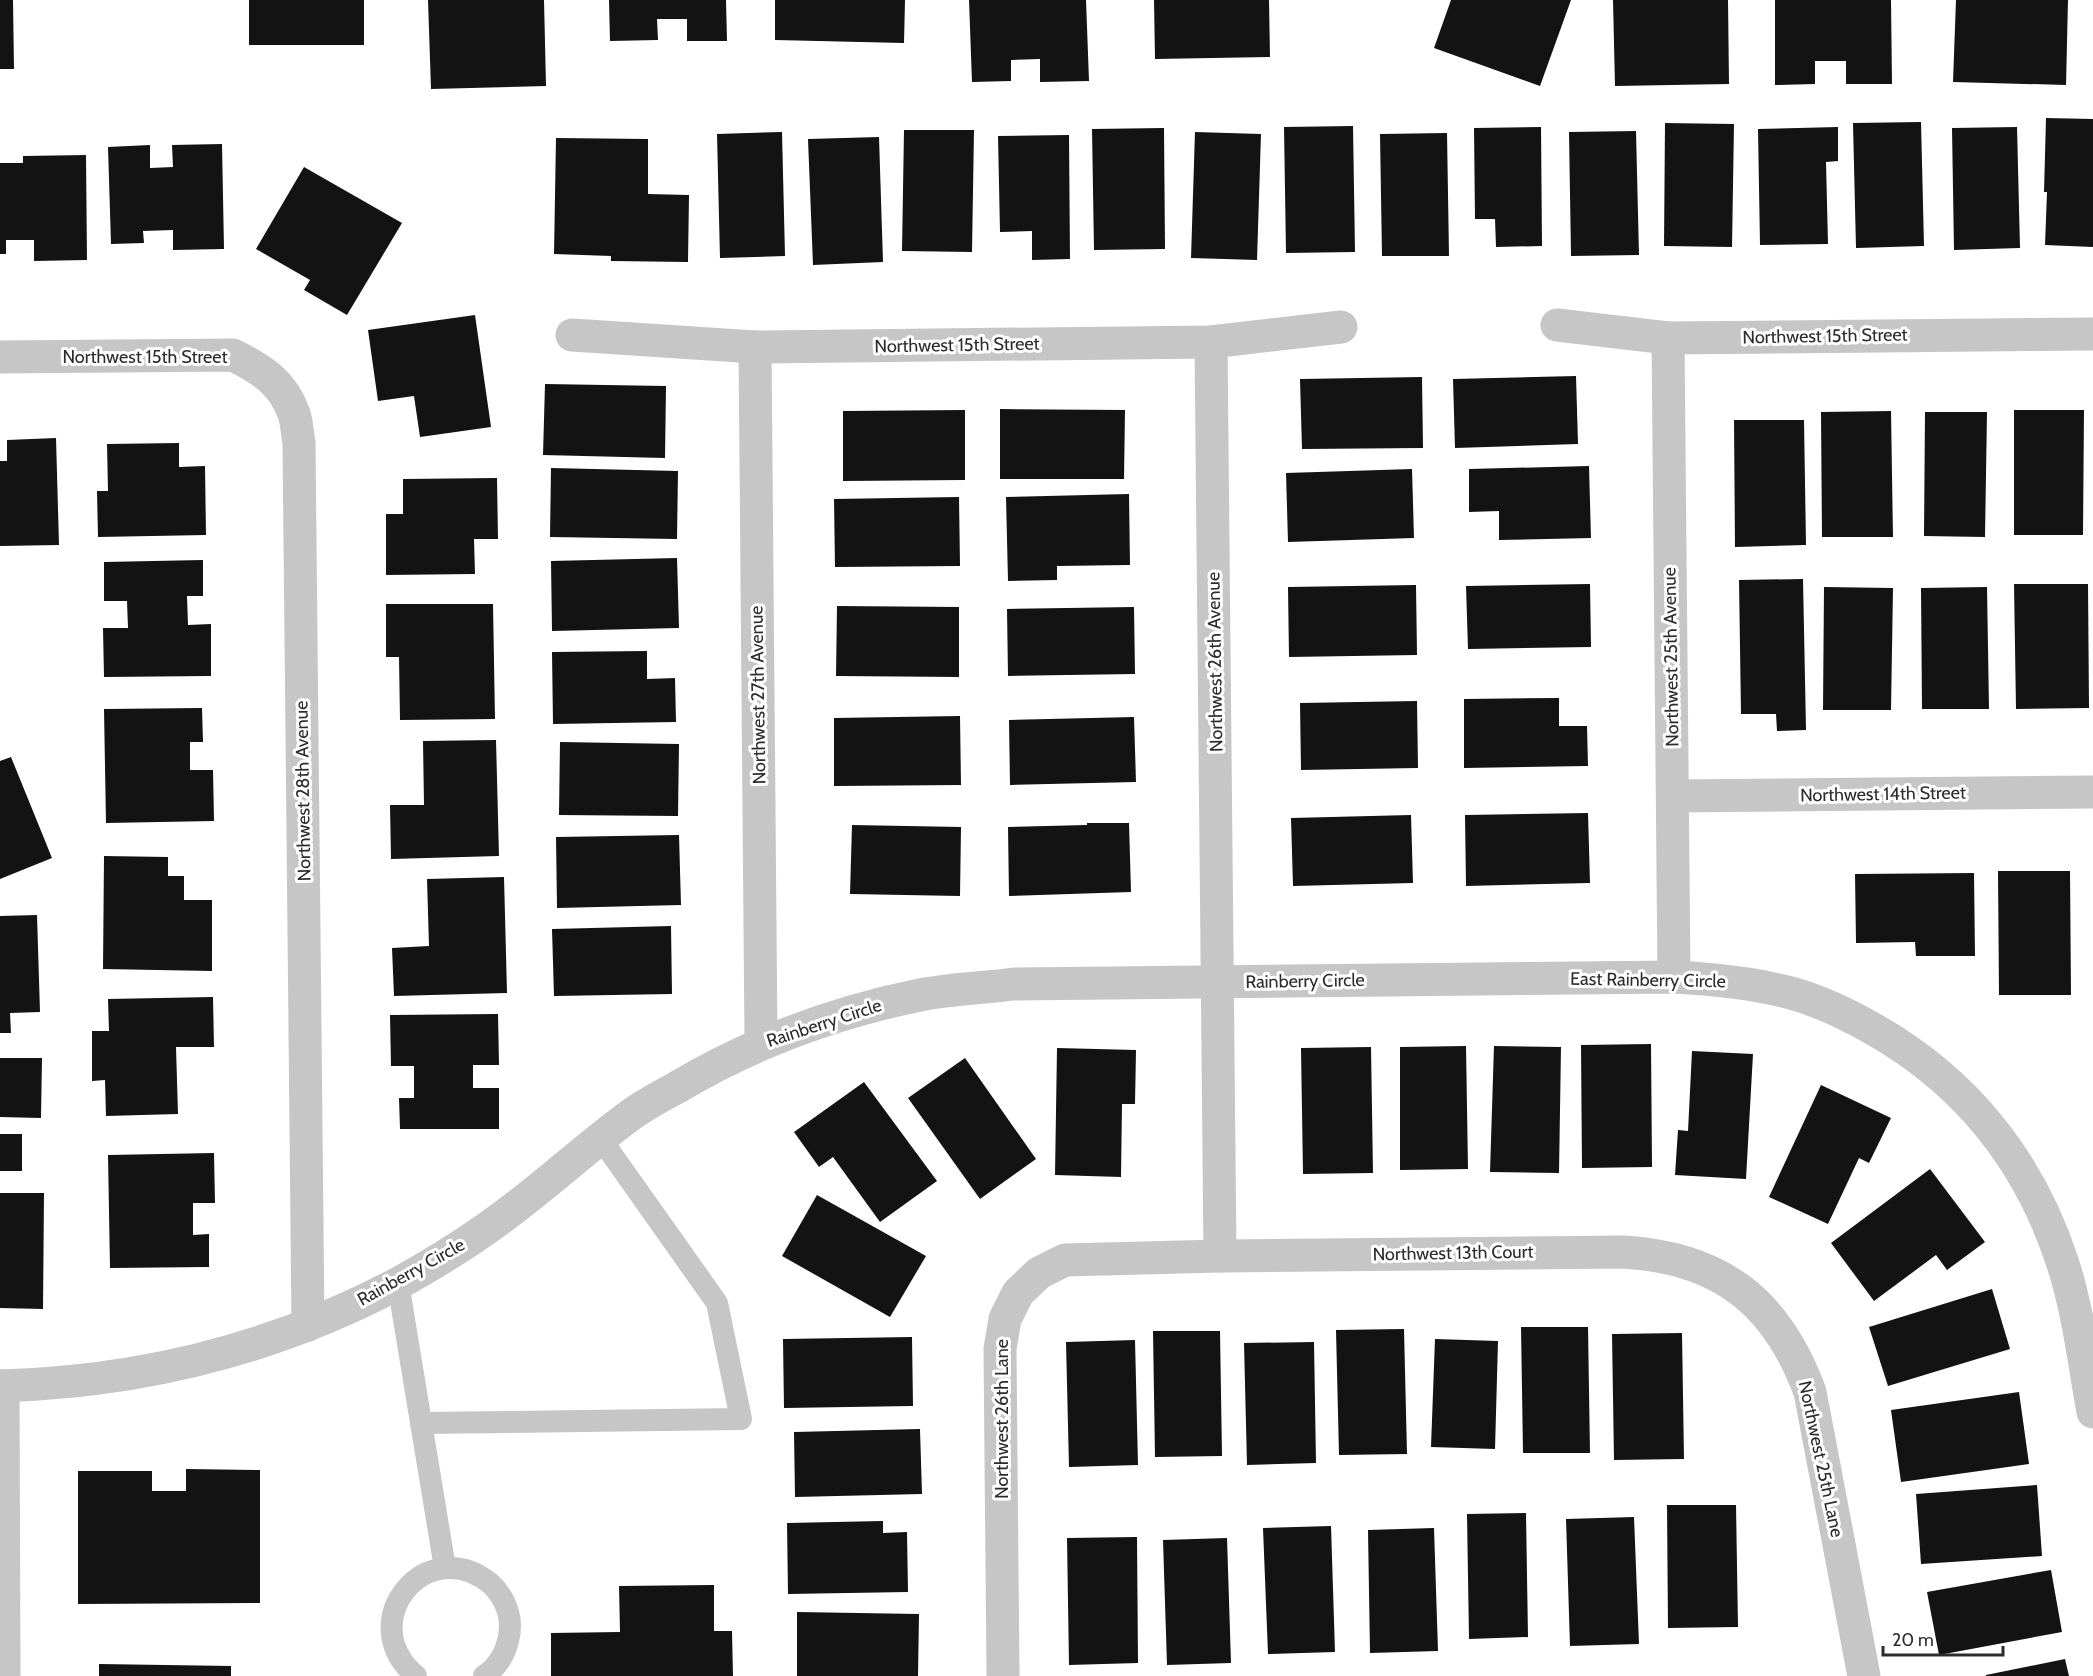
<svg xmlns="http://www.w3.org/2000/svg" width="2093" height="1676" font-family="Cabin,sans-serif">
<rect width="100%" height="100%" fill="#fff"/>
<g fill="#131313">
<path d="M 0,0 L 13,0 L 14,69 L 0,69 Z"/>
<rect x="249" y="0" width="115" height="45"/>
<path d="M 428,0 L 544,0 L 546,86 L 431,89 Z"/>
<path d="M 609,0 L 726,0 L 727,41 L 687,41 L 687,19 L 657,19 L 658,40 L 610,41 Z"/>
<path d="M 775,0 L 905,0 L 904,43 L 775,40 Z"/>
<path d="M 969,0 L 1086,0 L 1089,81 L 1040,82 L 1040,59 L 1011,60 L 1011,81 L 972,82 Z"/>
<path d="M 1154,0 L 1269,0 L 1270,57 L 1155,59 Z"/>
<path d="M 1451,0 L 1571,0 L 1540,86 L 1434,48 Z"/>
<path d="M 1613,0 L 1728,0 L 1729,84 L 1615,86 Z"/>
<path d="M 1775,0 L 1891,0 L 1892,84 L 1846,84 L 1846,61 L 1815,61 L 1815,84 L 1775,85 Z"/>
<path d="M 1956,0 L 2068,0 L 2066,85 L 1953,82 Z"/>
<path d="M 2046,118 L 2093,119 L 2093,247 L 2045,245 L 2047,192 L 2044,192 Z"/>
<path d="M 1921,122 L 1924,246 L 1856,248 L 1853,123 Z"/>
<path d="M 1665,123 L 1734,124 L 1732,247 L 1664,246 Z"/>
<path d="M 1353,126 L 1355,252 L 1286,253 L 1284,127 Z"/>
<path d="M 1541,127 L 1542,246 L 1496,247 L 1495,219 L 1475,219 L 1474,128 Z"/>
<path d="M 1838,127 L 1838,161 L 1826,162 L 1828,244 L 1760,245 L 1758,129 Z"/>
<path d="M 2017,127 L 2020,248 L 1954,250 L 1952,128 Z"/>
<path d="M 1164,128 L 1165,249 L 1094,250 L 1092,129 Z"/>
<path d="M 904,130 L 974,130 L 972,252 L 902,251 Z"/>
<path d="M 1636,131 L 1639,255 L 1571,256 L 1569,132 Z"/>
<path d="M 782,132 L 785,256 L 720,258 L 717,134 Z"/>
<path d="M 1195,132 L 1261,134 L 1257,260 L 1191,258 Z"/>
<path d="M 1447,133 L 1449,256 L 1382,256 L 1380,134 Z"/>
<path d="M 1069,135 L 1070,259 L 1032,260 L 1032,231 L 1000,232 L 998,136 Z"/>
<path d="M 879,137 L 883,262 L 813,265 L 808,139 Z"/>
<path d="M 556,138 L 648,139 L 648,194 L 689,195 L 688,262 L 611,261 L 611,256 L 554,254 Z"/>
<path d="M 222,144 L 224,249 L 173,250 L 173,230 L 143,231 L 144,243 L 111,244 L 108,147 L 150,145 L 150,168 L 173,167 L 172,145 Z"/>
<path d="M 86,155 L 87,260 L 34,261 L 34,240 L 6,240 L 6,254 L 0,254 L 0,163 L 23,163 L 23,156 Z"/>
<path d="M 304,167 L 402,223 L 347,315 L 304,290 L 310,280 L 256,249 Z"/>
<path d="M 475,315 L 491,427 L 420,437 L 414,396 L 378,401 L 368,330 Z"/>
<path d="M 1576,376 L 1578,444 L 1455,448 L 1453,379 Z"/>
<path d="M 1422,377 L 1423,448 L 1302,449 L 1300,379 Z"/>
<path d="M 545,384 L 666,386 L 665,458 L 543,455 Z"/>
<path d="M 1000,409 L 1125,410 L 1124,479 L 1000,479 Z"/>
<path d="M 965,410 L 965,480 L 843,481 L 843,411 Z"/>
<path d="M 2014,410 L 2084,410 L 2083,535 L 2014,535 Z"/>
<path d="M 1891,411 L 1893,537 L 1822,537 L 1821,412 Z"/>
<path d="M 1925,412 L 1987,412 L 1985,537 L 1924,536 Z"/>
<path d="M 1734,420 L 1804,420 L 1806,545 L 1735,547 Z"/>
<path d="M 56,438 L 59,545 L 0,546 L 0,461 L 7,461 L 7,440 Z"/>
<path d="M 179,443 L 179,467 L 205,466 L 206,535 L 98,537 L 97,491 L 108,491 L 107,444 Z"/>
<path d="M 1589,466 L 1591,538 L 1499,540 L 1499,511 L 1469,512 L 1469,469 Z"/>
<path d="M 551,468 L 678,471 L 677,539 L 550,537 Z"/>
<path d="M 1412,469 L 1414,538 L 1288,542 L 1286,473 Z"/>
<path d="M 497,478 L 498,539 L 474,539 L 475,574 L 386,575 L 386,514 L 403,514 L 403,479 Z"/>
<path d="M 1129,494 L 1130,565 L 1057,566 L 1057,580 L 1008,581 L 1006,497 Z"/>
<path d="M 959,497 L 960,566 L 835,567 L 834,499 Z"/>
<path d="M 677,558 L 679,628 L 552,631 L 551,561 Z"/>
<path d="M 203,560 L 203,596 L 187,596 L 188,625 L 211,624 L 211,676 L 104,677 L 103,628 L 128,628 L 127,601 L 104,601 L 104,562 Z"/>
<path d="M 1803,579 L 1806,730 L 1777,731 L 1776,714 L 1741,714 L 1739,580 Z"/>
<path d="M 1590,584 L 1591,647 L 1468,649 L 1466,586 Z"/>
<path d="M 2014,584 L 2088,584 L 2089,708 L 2016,709 Z"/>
<path d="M 1416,585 L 1417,655 L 1289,657 L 1288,587 Z"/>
<path d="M 1824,587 L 1893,588 L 1891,710 L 1823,710 Z"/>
<path d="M 1987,587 L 1989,709 L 1922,709 L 1921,588 Z"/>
<path d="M 386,604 L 493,604 L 495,719 L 400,720 L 399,657 L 386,657 Z"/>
<path d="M 837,606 L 959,607 L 959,677 L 836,676 Z"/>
<path d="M 1134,607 L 1135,674 L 1008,676 L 1007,609 Z"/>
<path d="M 647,651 L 647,679 L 675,678 L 676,722 L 553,724 L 552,652 Z"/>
<path d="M 1559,698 L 1559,726 L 1587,726 L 1588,766 L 1464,768 L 1464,699 Z"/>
<path d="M 1417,701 L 1418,768 L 1301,770 L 1300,703 Z"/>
<path d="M 202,708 L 203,742 L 190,742 L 190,770 L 213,770 L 214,821 L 106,823 L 104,709 Z"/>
<path d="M 960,716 L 961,785 L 834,786 L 834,718 Z"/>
<path d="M 1134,717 L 1136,782 L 1010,785 L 1009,720 Z"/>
<path d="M 496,740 L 499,856 L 391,859 L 390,805 L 424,805 L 423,741 Z"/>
<path d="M 560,742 L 679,744 L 678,816 L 559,815 Z"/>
<path d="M 11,757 L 52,858 L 0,879 L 0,761 Z"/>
<path d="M 1588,813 L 1590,883 L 1466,886 L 1465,815 Z"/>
<path d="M 1411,815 L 1413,883 L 1293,886 L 1291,818 Z"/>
<path d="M 1087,823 L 1129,823 L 1131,892 L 1009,896 L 1008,827 L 1087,825 Z"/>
<path d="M 852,825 L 961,827 L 960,896 L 850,894 Z"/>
<path d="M 679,835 L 681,905 L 557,908 L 556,837 Z"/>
<path d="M 104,856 L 168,857 L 168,876 L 184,876 L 184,900 L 212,900 L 212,971 L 103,969 Z"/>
<path d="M 1998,871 L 2070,871 L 2071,995 L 1999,995 Z"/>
<path d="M 1974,873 L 1975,956 L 1916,956 L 1915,942 L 1856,943 L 1855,874 Z"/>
<path d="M 504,877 L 507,993 L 394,996 L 392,948 L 429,946 L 427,879 Z"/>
<path d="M 37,915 L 40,1012 L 10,1013 L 11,1033 L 0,1033 L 0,916 Z"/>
<path d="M 671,926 L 672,994 L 554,996 L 552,929 Z"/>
<path d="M 213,997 L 214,1047 L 176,1047 L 178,1114 L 106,1116 L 105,1080 L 92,1081 L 92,1031 L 109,1031 L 108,999 Z"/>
<path d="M 498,1014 L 499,1065 L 473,1065 L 473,1088 L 499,1088 L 499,1129 L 400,1129 L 399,1098 L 414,1098 L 414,1066 L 391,1066 L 390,1015 Z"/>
<path d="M 1651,1044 L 1652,1167 L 1582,1168 L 1581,1045 Z"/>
<path d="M 1466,1046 L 1468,1169 L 1400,1170 L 1400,1047 Z"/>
<path d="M 1494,1046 L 1561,1047 L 1559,1173 L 1490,1172 Z"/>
<path d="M 1371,1047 L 1373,1173 L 1303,1174 L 1301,1048 Z"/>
<path d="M 1057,1048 L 1136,1050 L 1135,1104 L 1122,1104 L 1121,1177 L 1055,1175 Z"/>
<path d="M 1692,1051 L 1753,1054 L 1746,1179 L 1675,1175 L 1678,1130 L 1688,1131 Z"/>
<path d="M 0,1058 L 42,1058 L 41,1118 L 0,1117 Z"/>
<path d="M 965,1058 L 1036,1159 L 980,1199 L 908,1098 Z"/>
<path d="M 864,1082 L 937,1181 L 880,1222 L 833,1157 L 819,1167 L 794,1132 Z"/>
<path d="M 1821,1085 L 1891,1118 L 1869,1163 L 1859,1158 L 1828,1224 L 1769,1197 Z"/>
<rect x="0" y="1134" width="22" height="37"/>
<path d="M 214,1153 L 215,1203 L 193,1203 L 193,1235 L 209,1234 L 209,1267 L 110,1268 L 108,1155 Z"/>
<path d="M 1930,1169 L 1985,1242 L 1947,1270 L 1936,1255 L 1874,1301 L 1831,1243 Z"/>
<path d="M 0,1193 L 44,1193 L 43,1309 L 0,1308 Z"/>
<path d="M 817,1195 L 926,1256 L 890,1317 L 782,1256 Z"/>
<path d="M 1992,1289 L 2010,1349 L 1888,1386 L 1869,1327 Z"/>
<path d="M 1521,1327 L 1588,1327 L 1590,1453 L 1523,1453 Z"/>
<path d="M 1404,1329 L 1407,1454 L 1339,1455 L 1336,1330 Z"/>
<path d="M 1153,1331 L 1220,1331 L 1222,1456 L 1155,1457 Z"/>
<path d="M 1682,1333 L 1684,1459 L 1614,1460 L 1612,1334 Z"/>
<path d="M 912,1337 L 913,1406 L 784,1408 L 783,1339 Z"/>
<path d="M 1435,1339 L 1498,1341 L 1495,1449 L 1431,1447 Z"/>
<path d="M 1135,1340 L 1138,1465 L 1069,1467 L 1066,1342 Z"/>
<path d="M 1314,1342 L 1316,1463 L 1247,1465 L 1244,1343 Z"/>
<path d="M 2019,1392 L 2029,1464 L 1901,1482 L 1891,1410 Z"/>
<path d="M 920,1429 L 922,1494 L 795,1497 L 794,1432 Z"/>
<path d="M 186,1469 L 260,1470 L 260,1603 L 78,1604 L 78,1471 L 152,1471 L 152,1491 L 186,1491 Z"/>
<path d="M 2037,1485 L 2042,1556 L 1921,1564 L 1916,1494 Z"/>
<path d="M 1667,1505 L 1736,1505 L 1738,1627 L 1668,1628 Z"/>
<path d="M 1526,1513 L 1528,1637 L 1469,1639 L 1467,1514 Z"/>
<path d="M 1634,1517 L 1639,1644 L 1570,1646 L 1566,1519 Z"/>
<path d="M 883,1521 L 883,1533 L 907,1532 L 908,1592 L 788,1594 L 787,1523 Z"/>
<path d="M 1331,1526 L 1335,1652 L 1268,1654 L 1263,1528 Z"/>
<path d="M 1434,1528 L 1438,1651 L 1370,1653 L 1368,1530 Z"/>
<path d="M 1137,1537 L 1138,1663 L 1069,1665 L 1067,1538 Z"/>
<path d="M 1227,1538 L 1231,1663 L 1167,1665 L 1163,1540 Z"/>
<path d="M 2051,1570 L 2062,1632 L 1939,1655 L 1927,1592 Z"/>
<path d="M 714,1585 L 714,1631 L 732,1631 L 733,1676 L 551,1676 L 551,1633 L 620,1632 L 619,1586 Z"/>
<path d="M 797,1612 L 919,1614 L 918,1676 L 797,1676 Z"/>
<path d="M 2065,1659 L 2069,1676 L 1986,1676 L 1986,1675 Z"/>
<path d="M 99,1664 L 231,1666 L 231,1676 L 99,1676 Z"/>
</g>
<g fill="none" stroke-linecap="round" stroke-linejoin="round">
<g stroke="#c6c6c6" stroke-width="22">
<path d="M 398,1283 L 445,1568"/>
<path d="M 421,1423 L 741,1419 L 717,1303 L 601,1139"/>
<path d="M 416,1676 C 352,1622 427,1531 491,1584 C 501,1593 510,1610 510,1625 C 510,1645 501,1665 484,1676"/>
</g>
<g stroke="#c6c6c6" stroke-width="33">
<path d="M 1557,325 L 1668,338 L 2093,334"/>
<path d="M 572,335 L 755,347 L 1211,342 L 1341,327"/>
<path d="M 1668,338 L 1674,977"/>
<path d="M 1211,342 L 1220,1256"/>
<path d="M 755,347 L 761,1042"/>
<path d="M 0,357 L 233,355 C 261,369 283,382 294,414 C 297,422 297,433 299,442 L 308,1325"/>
<path d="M 1673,796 L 2093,792"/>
<path d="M 0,1386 C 139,1382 274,1349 397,1284 C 426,1268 456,1250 483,1231 C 535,1196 581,1151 632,1114 C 646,1104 661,1096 676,1088 C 753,1042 832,1013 920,995 C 950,989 983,988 1014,984 L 1674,977 C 1714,979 1753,983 1791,993 C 1820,1001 1849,1015 1875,1030 C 1966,1082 2029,1161 2062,1261 C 2078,1309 2084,1362 2093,1412"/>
<path d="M 3,1386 L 4,1676"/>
<path d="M 1003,1676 L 1000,1349 L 1005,1319 L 1018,1293 L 1039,1273 L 1065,1260 L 1220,1256 L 1624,1252 C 1721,1258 1777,1302 1810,1392 L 1864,1676"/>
</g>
</g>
<g text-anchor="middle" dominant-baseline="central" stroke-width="6" stroke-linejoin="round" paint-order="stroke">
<g font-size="18" fill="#2c2c2c" stroke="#fff">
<text transform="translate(1825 336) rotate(-1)">Northwest 15th Street</text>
<text transform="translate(957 345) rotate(-1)">Northwest 15th Street</text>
<text x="145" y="357">Northwest 15th Street</text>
<text transform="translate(1671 657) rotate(-91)">Northwest 25th Avenue</text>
<text transform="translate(1215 662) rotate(-91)">Northwest 26th Avenue</text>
<text transform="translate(758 695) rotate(-91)">Northwest 27th Avenue</text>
<text transform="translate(303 791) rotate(-91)">Northwest 28th Avenue</text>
<text transform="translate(1883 794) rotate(-1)">Northwest 14th Street</text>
<text transform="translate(1648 980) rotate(1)">East Rainberry Circle</text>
<text transform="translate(1305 981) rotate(-1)">Rainberry Circle</text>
<text transform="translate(824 1023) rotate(-18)">Rainberry Circle</text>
<text transform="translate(1453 1253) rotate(-1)">Northwest 13th Court</text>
<text transform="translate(411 1272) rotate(-29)">Rainberry Circle</text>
<text transform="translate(1002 1419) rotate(-90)">Northwest 26th Lane</text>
<text transform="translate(1821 1459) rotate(78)">Northwest 25th Lane</text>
</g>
</g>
<path d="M1883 1646v9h120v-9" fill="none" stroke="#2c2c2c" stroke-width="3"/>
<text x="1892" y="1646" font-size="18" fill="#2c2c2c" stroke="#ffffff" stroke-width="4.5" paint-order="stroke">20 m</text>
</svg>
